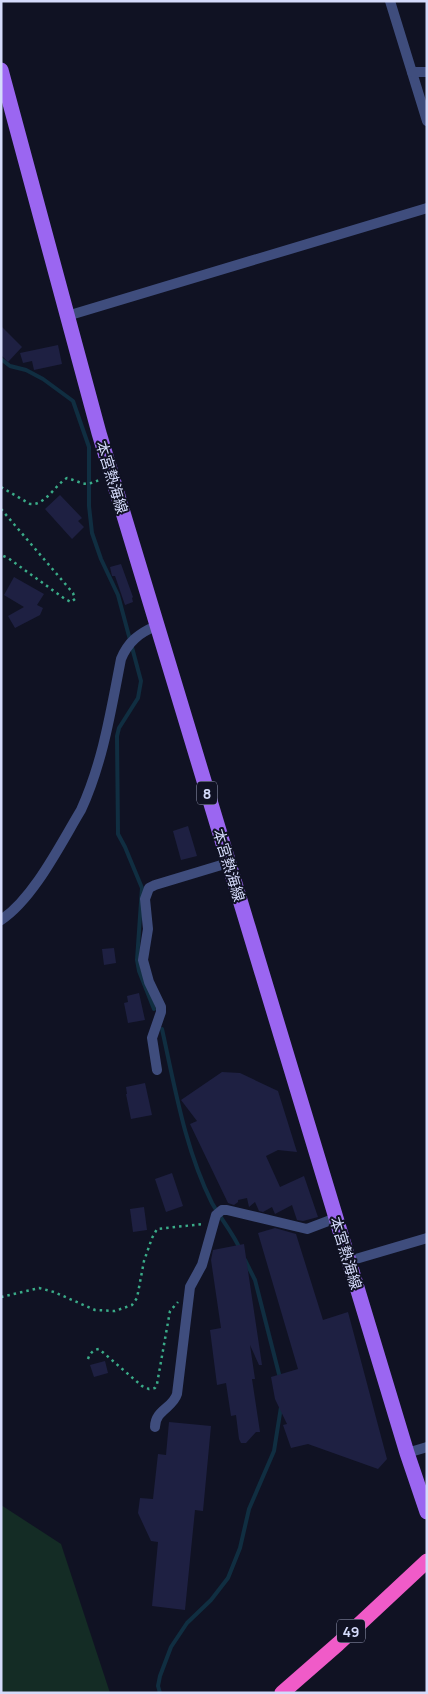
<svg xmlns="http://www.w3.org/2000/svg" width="428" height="1694" font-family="Manrope,'Noto Sans JP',sans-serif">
<rect width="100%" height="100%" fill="#101223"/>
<path fill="#142c25" d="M 1,1505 L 61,1544 L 110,1693 L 1,1693 Z"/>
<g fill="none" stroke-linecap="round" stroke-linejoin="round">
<g stroke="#102e41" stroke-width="4">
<path d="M 1,359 L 10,366 L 26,370 L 43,379 L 73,401 L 89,447 L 89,506 L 92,533 L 101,559 L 118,595 L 141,681 L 138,698 L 119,728 L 117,736 L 118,834 L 125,847 L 142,888 L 137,960 L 139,971 L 154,1009"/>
<path d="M 162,1029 C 175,1088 185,1149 212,1203 C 221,1219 233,1233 240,1249"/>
<path d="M 245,1260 L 255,1280 L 280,1378"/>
<path d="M 160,1693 L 158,1686 L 160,1676 L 171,1647 L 187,1623 L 211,1600 L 228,1578 L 240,1548 L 249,1509 L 274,1451 L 281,1407"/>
</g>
</g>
<g fill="#1e2042">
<path d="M 1,326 L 22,347 L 8,362 L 1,355 Z"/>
<path d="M 58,345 L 62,364 L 34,370 L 32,361 L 23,363 L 20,353 Z"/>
<path d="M 60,495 L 82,518 L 78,521 L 84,527 L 72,539 L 45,509 Z"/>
<path d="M 121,564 L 133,597 L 132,598 L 133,602 L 125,605 L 115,576 L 112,576 L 110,567 Z"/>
<path d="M 14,577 L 44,594 L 37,605 L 43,608 L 40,615 L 15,628 L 8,616 L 24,607 L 4,595 Z"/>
<path d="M 188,826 L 197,856 L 181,860 L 173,831 Z"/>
<path d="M 114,948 L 116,963 L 104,965 L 102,949 Z"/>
<path d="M 139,993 L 145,1020 L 128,1023 L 124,1003 L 128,1002 L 127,996 Z"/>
<path d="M 222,1072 L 240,1073 L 278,1091 L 297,1152 L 278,1150 L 266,1156 L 280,1187 L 304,1176 L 318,1217 L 303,1221 L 297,1220 L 292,1205 L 275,1214 L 272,1207 L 263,1212 L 259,1211 L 255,1202 L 249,1207 L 247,1198 L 238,1200 L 238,1202 L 234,1205 L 228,1203 L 190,1124 L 197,1121 L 181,1100 Z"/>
<path d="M 145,1083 L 152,1115 L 131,1119 L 126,1094 L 127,1094 L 126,1087 Z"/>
<path d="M 172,1173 L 183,1206 L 166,1212 L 155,1179 Z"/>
<path d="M 144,1207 L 147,1230 L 133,1232 L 130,1209 Z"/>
<path d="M 275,1228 L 296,1234 L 323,1320 L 348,1312 L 387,1459 L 378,1469 L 308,1444 L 291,1448 L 283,1425 L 287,1424 L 275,1399 L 271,1377 L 298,1369 L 258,1233 Z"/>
<path d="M 244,1244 L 262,1365 L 259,1365 L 250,1345 L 255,1379 L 252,1379 L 260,1432 L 256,1432 L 246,1443 L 241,1443 L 239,1439 L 236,1415 L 231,1416 L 226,1383 L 217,1385 L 210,1330 L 221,1328 L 211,1260 L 213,1250 Z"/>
<path d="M 105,1361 L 108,1373 L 94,1377 L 90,1365 Z"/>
<path d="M 169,1422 L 211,1426 L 203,1511 L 195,1510 L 185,1610 L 152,1606 L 158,1542 L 151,1541 L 138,1513 L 140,1498 L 153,1499 L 158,1454 L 166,1455 Z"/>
</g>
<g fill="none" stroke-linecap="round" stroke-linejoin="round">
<g stroke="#3aab88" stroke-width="2.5" stroke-dasharray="2.5 4" stroke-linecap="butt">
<path d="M 1,487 L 30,504 C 45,506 55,485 67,478 C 82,482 84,488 101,479"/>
<path d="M 1,509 L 73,593 L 75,599 L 71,602 L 65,599 L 8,558 L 1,555"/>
<path d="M 1,1297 L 39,1288 L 54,1292 L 95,1310 L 115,1311 L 132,1305 L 137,1298 L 144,1261 L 152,1238 L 157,1229 L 203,1224"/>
<path d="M 88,1359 C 90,1353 93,1350 99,1349 L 142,1386 L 149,1389 L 155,1388 L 157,1384 L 170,1311 L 178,1302"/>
</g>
<g stroke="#3f4d7d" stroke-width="10">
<path d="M 390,1 L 427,121"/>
<path d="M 412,72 L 427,72"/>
<path d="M 67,316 L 427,208"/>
<path d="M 1,920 C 34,898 61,843 81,810 C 103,762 111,710 121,659 C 128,642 139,633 156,626"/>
<path d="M 157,1070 L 152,1038 L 161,1012 L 161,1007 L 149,982 L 143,960 L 148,929 L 145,899 L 149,888 L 155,885 L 228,863"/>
<path d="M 349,1261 L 427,1238"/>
<path d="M 155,1427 C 155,1410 173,1408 177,1394 L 190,1287 L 202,1265 L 216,1215 L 222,1210 L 227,1210 L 307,1229 L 336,1218"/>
<path d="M 407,1453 L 427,1447"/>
</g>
<path stroke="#9b66f1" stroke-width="15" d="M 1,70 L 99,433 L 407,1453 L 427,1512"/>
<path stroke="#f05bc8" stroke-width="15" d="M 282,1693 L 338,1644 L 427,1561"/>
</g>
<g text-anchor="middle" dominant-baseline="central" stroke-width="4" stroke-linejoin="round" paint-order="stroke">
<g fill="#101223" stroke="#9a9fba" stroke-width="1">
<rect x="197" y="781.5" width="20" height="23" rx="4"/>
<rect x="337" y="1619.5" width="28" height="23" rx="4"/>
</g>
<g font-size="14" font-weight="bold" fill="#d5dbfb">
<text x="207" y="793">8</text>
<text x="351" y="1631">49</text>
</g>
<g font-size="15" fill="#d5dbfb" stroke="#101223">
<text transform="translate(112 477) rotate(73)">本宮熱海線</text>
<text transform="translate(229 865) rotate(73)">本宮熱海線</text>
<text transform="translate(346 1253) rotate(73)">本宮熱海線</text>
</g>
</g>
<rect width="428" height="1694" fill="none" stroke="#d5dbfb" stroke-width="5"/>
</svg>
